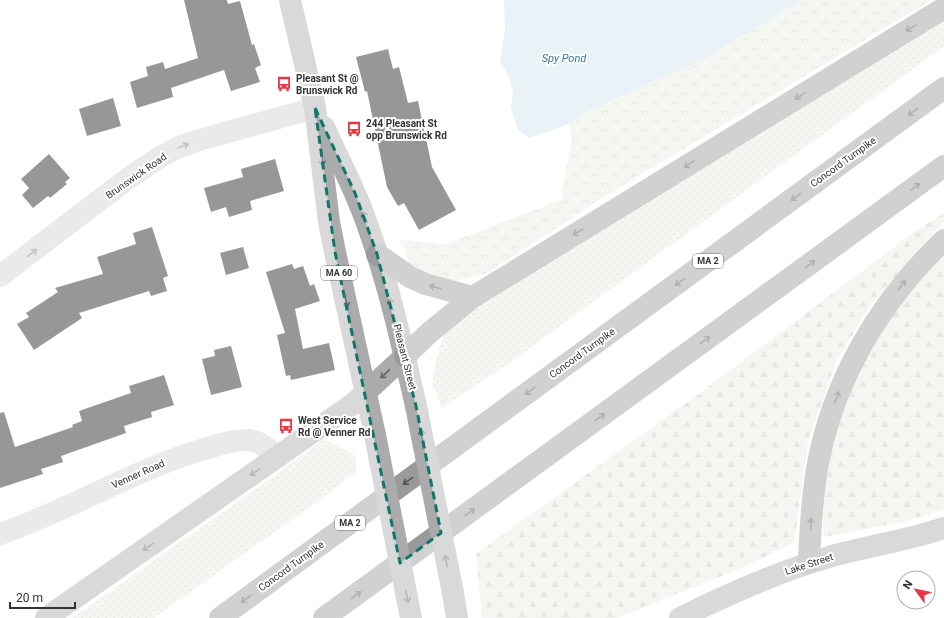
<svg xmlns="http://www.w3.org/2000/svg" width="944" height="618" font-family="Roboto,sans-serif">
<defs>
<pattern id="grass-dots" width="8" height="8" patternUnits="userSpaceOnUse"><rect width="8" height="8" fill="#e6ecdf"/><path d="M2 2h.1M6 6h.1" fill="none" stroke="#c6cbc0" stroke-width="1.8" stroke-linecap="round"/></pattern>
<pattern id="forest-firs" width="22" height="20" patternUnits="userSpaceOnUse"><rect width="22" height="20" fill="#e6ecdf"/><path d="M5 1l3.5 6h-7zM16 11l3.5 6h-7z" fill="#c6cbc0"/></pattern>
<pattern id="park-crowns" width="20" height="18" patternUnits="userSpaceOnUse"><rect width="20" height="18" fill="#e6ecdf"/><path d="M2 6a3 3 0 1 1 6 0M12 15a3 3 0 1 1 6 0" fill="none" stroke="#c6cbc0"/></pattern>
</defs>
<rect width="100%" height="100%" fill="#fff"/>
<g fill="url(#grass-dots)">
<path d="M 944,20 L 944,46 L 508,364 L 442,408 L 432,384 L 436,360 L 445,331 L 534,270 Z"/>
<path d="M 323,439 L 355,455 L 357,471 L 321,499 L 154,618 L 72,618 L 273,477 Z"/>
</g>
<g fill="url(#forest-firs)">
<path d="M 944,213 L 944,222 L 920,247 L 868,309 L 837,360 L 808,441 L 794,543 L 741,568 L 617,618 L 482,618 L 476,554 L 700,393 L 917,230 Z"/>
<path d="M 944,254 L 944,510 L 903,522 L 824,537 L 823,516 L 827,463 L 841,415 L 866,356 L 892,316 L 916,284 Z"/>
</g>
<path fill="url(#park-crowns)" d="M 802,0 L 931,0 L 602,198 L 487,273 L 456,281 L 430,275 L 409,265 L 406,251 L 399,240 L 446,244 L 561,200 L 572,139 L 569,124 L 585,112 L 702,60 Z"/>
<path fill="#cfe2ee" d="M 504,0 L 802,0 L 702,60 L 585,112 L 569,124 L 529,138 L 518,130 L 513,116 L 511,106 L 513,93 L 509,78 L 500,60 L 505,30 Z"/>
<g fill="#1a1a1a">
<path d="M 184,0 L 227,0 L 228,4 L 240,1 L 252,45 L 254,44 L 261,65 L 255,68 L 260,82 L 231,91 L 224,70 L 171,88 L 173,97 L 137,108 L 130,82 L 148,76 L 146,67 L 163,62 L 165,69 L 198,58 Z"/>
<path d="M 388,49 L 393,69 L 399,67 L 408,103 L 418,101 L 432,167 L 456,210 L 419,230 L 404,203 L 398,206 L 387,187 L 367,91 L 365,92 L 356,57 Z"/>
<path d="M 113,98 L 121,126 L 87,136 L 79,109 Z"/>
<path d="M 49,154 L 70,178 L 65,182 L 67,184 L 50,198 L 48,196 L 33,208 L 22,195 L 29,188 L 21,179 Z"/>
<path d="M 275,159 L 284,191 L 250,201 L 252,210 L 229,217 L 226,207 L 211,212 L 204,188 L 243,177 L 241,169 Z"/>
<path d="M 152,227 L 168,276 L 163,278 L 167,291 L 151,296 L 149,291 L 79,313 L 82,318 L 34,350 L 17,324 L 29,317 L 26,313 L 58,292 L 55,288 L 103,274 L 97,257 L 136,244 L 133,233 Z"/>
<path d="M 243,247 L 249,268 L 226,275 L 220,253 Z"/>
<path d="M 292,264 L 294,269 L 303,266 L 310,286 L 314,284 L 320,301 L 295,309 L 303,349 L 329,343 L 335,370 L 291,380 L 290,375 L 286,376 L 277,335 L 285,333 L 266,272 Z"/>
<path d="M 231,346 L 242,387 L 211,395 L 202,359 L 215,356 L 214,350 Z"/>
<path d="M 164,375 L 174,405 L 151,412 L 152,417 L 124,426 L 126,433 L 61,456 L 63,462 L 41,469 L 43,474 L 0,488 L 0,413 L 4,412 L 15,447 L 73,427 L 72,425 L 82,421 L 79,411 L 131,393 L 129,386 Z"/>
</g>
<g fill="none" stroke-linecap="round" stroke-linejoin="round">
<g stroke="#d0d0d0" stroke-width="22">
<path d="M 0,276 L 130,177 L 160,157 L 179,147 L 199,140 L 315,108"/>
<path d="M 0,534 C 70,510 133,470 204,449 C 219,445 234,439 249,440 C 260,441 269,449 277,457"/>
</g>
<g stroke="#ababab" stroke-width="22">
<path d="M 290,0 L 315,108 L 329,222 L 335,252 L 375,435"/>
<path d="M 324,127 C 338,158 355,189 366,221 C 388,281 402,344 416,406"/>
<path d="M 453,593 L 457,618"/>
<path d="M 46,618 L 353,404 L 405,356"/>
<path d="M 680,618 C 728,594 777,572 829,557 C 867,546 907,541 944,528"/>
</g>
<g stroke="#9a9a9a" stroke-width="22">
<path d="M 377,254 L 410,277 L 425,284 L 473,297"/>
<path d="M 405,356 L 429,333 L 473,297 L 944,8"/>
<path d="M 809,563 C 810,532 812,500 817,469 C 832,381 880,301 944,240"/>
<path d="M 220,618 L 944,88"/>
<path d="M 324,618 L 944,166"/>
</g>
<g stroke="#ababab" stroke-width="22">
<path d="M 416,406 L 453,593"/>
<path d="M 375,435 L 411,618"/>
</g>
</g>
<defs><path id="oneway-shaft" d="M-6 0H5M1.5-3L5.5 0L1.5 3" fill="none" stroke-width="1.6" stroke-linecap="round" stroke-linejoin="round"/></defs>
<g stroke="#525252">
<use href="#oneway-shaft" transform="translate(911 28) rotate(148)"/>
<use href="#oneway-shaft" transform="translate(800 96) rotate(148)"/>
<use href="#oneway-shaft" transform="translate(913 112) rotate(144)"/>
<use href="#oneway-shaft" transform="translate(689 164) rotate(148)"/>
<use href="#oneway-shaft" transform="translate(915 187) rotate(-36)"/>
<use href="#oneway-shaft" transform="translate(796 197) rotate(144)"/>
<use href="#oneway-shaft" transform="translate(578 232) rotate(148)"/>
<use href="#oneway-shaft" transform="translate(810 264) rotate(-36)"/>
<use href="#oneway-shaft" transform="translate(680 282) rotate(144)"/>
<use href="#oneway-shaft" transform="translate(902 285) rotate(-51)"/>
<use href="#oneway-shaft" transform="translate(435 287) rotate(-164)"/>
<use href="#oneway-shaft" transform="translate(705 340) rotate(-36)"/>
<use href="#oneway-shaft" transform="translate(530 391) rotate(144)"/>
<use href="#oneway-shaft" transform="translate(837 397) rotate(-69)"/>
<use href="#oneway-shaft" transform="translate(600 417) rotate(-36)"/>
<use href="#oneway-shaft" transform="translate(408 481) rotate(144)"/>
<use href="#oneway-shaft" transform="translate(470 512) rotate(-36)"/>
<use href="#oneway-shaft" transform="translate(811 524) rotate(-87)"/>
<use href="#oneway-shaft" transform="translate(356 595) rotate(-36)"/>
<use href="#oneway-shaft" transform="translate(246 599) rotate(144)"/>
</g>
<g stroke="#7a7a7a">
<use href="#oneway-shaft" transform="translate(183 146) rotate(-22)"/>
<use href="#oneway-shaft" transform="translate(32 253) rotate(-38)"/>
</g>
<g stroke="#636363">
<use href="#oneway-shaft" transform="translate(322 160) rotate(83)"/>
<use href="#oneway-shaft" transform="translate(365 217) rotate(-111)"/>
<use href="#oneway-shaft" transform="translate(346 302) rotate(77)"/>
<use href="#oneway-shaft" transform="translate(391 304) rotate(-105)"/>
<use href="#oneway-shaft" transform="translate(385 374) rotate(136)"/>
<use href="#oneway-shaft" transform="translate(422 435) rotate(-101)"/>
<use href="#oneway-shaft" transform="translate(255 472) rotate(145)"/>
<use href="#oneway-shaft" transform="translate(148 547) rotate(145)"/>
<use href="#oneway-shaft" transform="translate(446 561) rotate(-101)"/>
<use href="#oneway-shaft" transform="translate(407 597) rotate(79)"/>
</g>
<path d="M0 0H944V618H0ZM 315,108 L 355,193 L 377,254 L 416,406 L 441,533 L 400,563 L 335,252 Z" fill="#fff" fill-opacity=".55" fill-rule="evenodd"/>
<path fill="none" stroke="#0f766e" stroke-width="3" stroke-dasharray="8 5" stroke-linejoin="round" d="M 315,108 L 355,193 L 377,254 L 416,406 L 441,533 L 400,563 L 335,252 Z"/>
<defs>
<g id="bus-bare" transform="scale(1.2)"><path d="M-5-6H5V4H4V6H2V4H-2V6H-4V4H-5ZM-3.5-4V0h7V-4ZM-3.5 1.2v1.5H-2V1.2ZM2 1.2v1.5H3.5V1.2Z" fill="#e63946" stroke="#fff" stroke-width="2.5" paint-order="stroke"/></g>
</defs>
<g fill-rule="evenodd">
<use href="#bus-bare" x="284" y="84"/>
<use href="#bus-bare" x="354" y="129"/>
<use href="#bus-bare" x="286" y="426"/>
</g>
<g text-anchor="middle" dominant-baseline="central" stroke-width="4" stroke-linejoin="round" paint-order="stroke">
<g fill="#fff" stroke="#707070" stroke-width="1">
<rect x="693" y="254" width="30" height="14" rx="3"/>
<rect x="321" y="266" width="36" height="14" rx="3"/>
<rect x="335" y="516" width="30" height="14" rx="3"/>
</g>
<g font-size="9" font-weight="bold" fill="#333">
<text x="708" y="261">MA 2</text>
<text x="339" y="273">MA 60</text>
<text x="350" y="523">MA 2</text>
</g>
<g font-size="10" font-weight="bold" fill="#333" stroke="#fff" text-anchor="start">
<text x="296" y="78">Pleasant St @<tspan x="296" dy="12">Brunswick Rd</tspan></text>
<text x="366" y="123">244 Pleasant St<tspan x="366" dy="12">opp Brunswick Rd</tspan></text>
<text x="298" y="420">West Service<tspan x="298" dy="12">Rd @ Venner Rd</tspan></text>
</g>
<g font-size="10" fill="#333" stroke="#fff">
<text transform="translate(843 162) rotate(-36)">Concord Turnpike</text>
<text transform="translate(136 176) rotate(-35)">Brunswick Road</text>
<text transform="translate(582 353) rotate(-36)">Concord Turnpike</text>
<text transform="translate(405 357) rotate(76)">Pleasant Street</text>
<text transform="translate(138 474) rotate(-24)">Venner Road</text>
<text transform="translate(809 564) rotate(-18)">Lake Street</text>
<text transform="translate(291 566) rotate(-36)">Concord Turnpike</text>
</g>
<g font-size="11" font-style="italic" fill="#3f7597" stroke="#fff">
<text x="564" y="58">Spy Pond</text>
</g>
</g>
<g transform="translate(916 590) rotate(303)"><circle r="19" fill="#ffffff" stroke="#adadad"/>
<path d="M0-3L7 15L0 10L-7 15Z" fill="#e63946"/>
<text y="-6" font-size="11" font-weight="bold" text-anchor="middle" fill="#333333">N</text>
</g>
<path d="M10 602v6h65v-6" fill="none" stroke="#333333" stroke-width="2"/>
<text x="16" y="602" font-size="12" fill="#333333" stroke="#ffffff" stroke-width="3" paint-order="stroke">20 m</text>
</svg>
